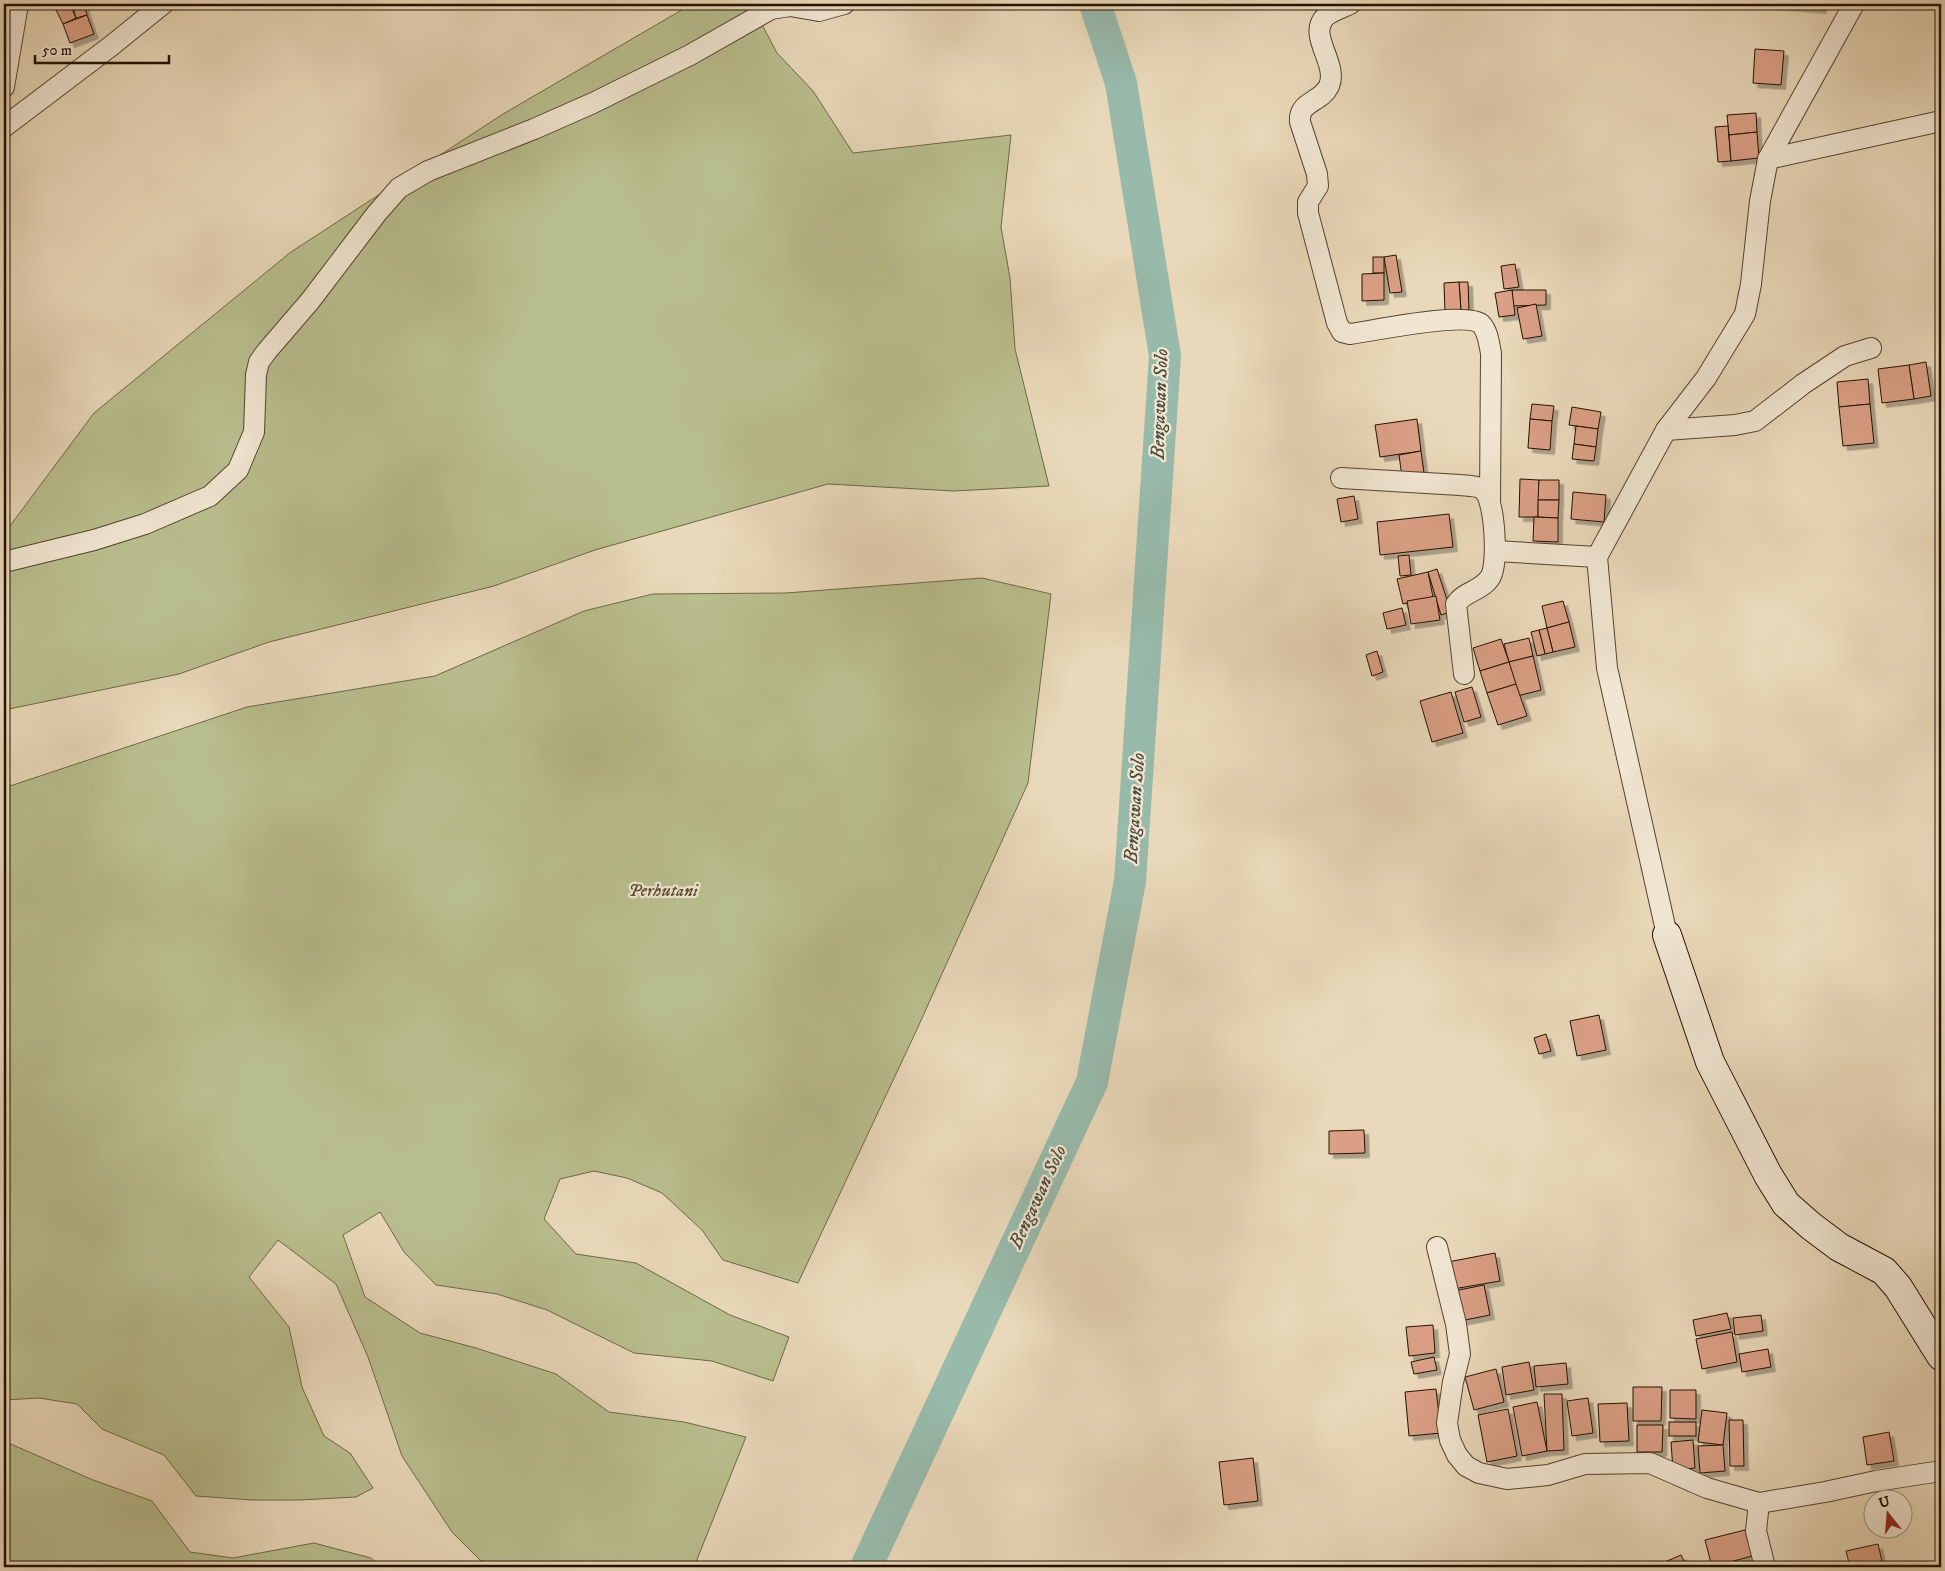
<svg xmlns="http://www.w3.org/2000/svg" width="1945" height="1571" font-family="'IM FELL DW Pica',serif">
<defs>
<filter id="shadow"><feDropShadow dx="4.5" dy="4.5" stdDeviation="0" flood-color="#0004"/></filter>
</defs>
<rect width="100%" height="100%" fill="#e9d8b9"/>
<filter id="stains"><feTurbulence type="fractalNoise" baseFrequency=".004" numOctaves="4"/><feColorMatrix values="0 0 0 0 .2 0 0 0 0 .09 0 0 0 0 .02 0 0 0 .5 -.17"/></filter>
<radialGradient id="worn" r=".72"><stop offset=".6" stop-color="#630" stop-opacity="0"/><stop offset="1" stop-color="#630" stop-opacity=".3"/></radialGradient>
<g fill="#b9be8e" stroke="#6e6847">
<path d="M 692,4 L 751,4 L 777,53 L 813,91 L 853,153 L 1011,135 L 1001,227 L 1010,278 L 1015,349 L 1049,486 L 954,491 L 828,484 L 595,550 L 494,586 L 269,642 L 179,674 L 4,710 L 4,534 L 94,413 L 291,252 L 503,114 Z"/>
<path d="M 982,578 L 1051,594 L 1028,783 L 918,1027 L 798,1283 L 723,1260 L 702,1230 L 662,1193 L 627,1178 L 594,1171 L 560,1179 L 544,1219 L 576,1254 L 636,1263 L 730,1315 L 789,1337 L 773,1381 L 712,1361 L 634,1353 L 547,1310 L 497,1294 L 436,1285 L 404,1252 L 380,1212 L 343,1235 L 365,1297 L 420,1333 L 476,1348 L 556,1374 L 609,1412 L 684,1422 L 746,1437 L 694,1567 L 491,1567 L 482,1562 L 452,1532 L 402,1456 L 368,1357 L 336,1284 L 278,1240 L 249,1277 L 289,1327 L 302,1387 L 324,1436 L 350,1453 L 373,1488 L 356,1497 L 300,1500 L 252,1500 L 196,1496 L 164,1455 L 102,1429 L 77,1404 L 39,1398 L 4,1400 L 4,788 L 247,707 L 435,676 L 584,611 L 653,594 L 786,593 Z"/>
<path d="M 4,1441 L 93,1480 L 152,1501 L 190,1552 L 233,1558 L 314,1543 L 371,1558 L 381,1567 L 4,1567 Z"/>
</g>
<g fill="none" stroke-linecap="round" stroke-linejoin="round">
<path stroke="#98baab" stroke-width="32" d="M 866,1567 L 1092,1082 L 1130,881 L 1165,356 L 1121,83 L 1095,4"/>
</g>
<g fill="#da9f85" stroke="#231100" filter="url(#shadow)">
<path d="M 53,4 L 70,4 L 76,18 L 63,24 Z"/>
<path d="M 72,4 L 84,4 L 87,15 L 76,18 Z"/>
<path d="M 1774,4 L 1822,4 L 1822,9 L 1774,5 Z"/>
<path d="M 87,15 L 94,34 L 70,43 L 63,24 Z"/>
<path d="M 1755,49 L 1784,51 L 1781,85 L 1753,83 Z"/>
<path d="M 1756,113 L 1757,132 L 1729,135 L 1727,115 Z"/>
<path d="M 1728,126 L 1731,161 L 1718,162 L 1715,127 Z"/>
<path d="M 1757,132 L 1759,158 L 1731,161 L 1729,135 Z"/>
<path d="M 1396,255 L 1402,292 L 1390,293 L 1384,257 Z"/>
<rect x="1373" y="257" width="11" height="16"/>
<path d="M 1515,264 L 1519,287 L 1504,289 L 1501,266 Z"/>
<path d="M 1384,273 L 1384,300 L 1362,301 L 1362,274 Z"/>
<path d="M 1459,282 L 1468,282 L 1469,310 L 1461,311 Z"/>
<path d="M 1459,282 L 1461,311 L 1445,312 L 1444,283 Z"/>
<path d="M 1512,290 L 1546,290 L 1546,305 L 1512,306 Z"/>
<path d="M 1512,290 L 1515,315 L 1499,317 L 1495,293 Z"/>
<path d="M 1536,304 L 1542,336 L 1523,339 L 1517,308 Z"/>
<path d="M 1926,362 L 1931,396 L 1914,399 L 1909,365 Z"/>
<path d="M 1909,365 L 1914,399 L 1882,403 L 1878,369 Z"/>
<path d="M 1868,379 L 1870,404 L 1839,407 L 1837,382 Z"/>
<path d="M 1532,404 L 1554,406 L 1552,421 L 1530,419 Z"/>
<path d="M 1870,404 L 1874,443 L 1843,446 L 1839,407 Z"/>
<path d="M 1572,407 L 1601,412 L 1598,429 L 1569,425 Z"/>
<path d="M 1417,419 L 1421,451 L 1380,457 L 1375,425 Z"/>
<path d="M 1530,419 L 1552,421 L 1550,450 L 1528,448 Z"/>
<path d="M 1576,426 L 1598,429 L 1596,447 L 1574,444 Z"/>
<path d="M 1574,444 L 1596,447 L 1594,461 L 1572,459 Z"/>
<path d="M 1421,451 L 1424,473 L 1402,477 L 1399,455 Z"/>
<path d="M 1520,479 L 1539,480 L 1538,517 L 1519,517 Z"/>
<path d="M 1539,480 L 1559,480 L 1559,500 L 1538,500 Z"/>
<path d="M 1573,492 L 1606,495 L 1604,522 L 1571,519 Z"/>
<path d="M 1354,496 L 1358,519 L 1341,522 L 1337,499 Z"/>
<path d="M 1538,500 L 1559,500 L 1558,518 L 1538,517 Z"/>
<path d="M 1449,514 L 1453,547 L 1380,555 L 1377,522 Z"/>
<path d="M 1534,517 L 1558,518 L 1558,542 L 1533,541 Z"/>
<path d="M 1409,555 L 1411,575 L 1400,576 L 1398,556 Z"/>
<path d="M 1437,569 L 1451,612 L 1441,615 L 1428,572 Z"/>
<path d="M 1428,572 L 1433,597 L 1403,604 L 1397,579 Z"/>
<path d="M 1436,596 L 1440,620 L 1411,624 L 1407,601 Z"/>
<path d="M 1563,601 L 1569,622 L 1547,628 L 1542,606 Z"/>
<path d="M 1402,608 L 1406,625 L 1387,629 L 1383,613 Z"/>
<path d="M 1569,622 L 1575,647 L 1553,652 L 1547,628 Z"/>
<path d="M 1547,628 L 1553,652 L 1545,654 L 1539,630 Z"/>
<path d="M 1539,630 L 1545,654 L 1537,656 L 1531,632 Z"/>
<path d="M 1529,638 L 1533,656 L 1509,662 L 1504,644 Z"/>
<path d="M 1501,639 L 1509,662 L 1480,671 L 1473,648 Z"/>
<path d="M 1377,651 L 1383,672 L 1372,676 L 1366,655 Z"/>
<path d="M 1533,656 L 1541,690 L 1517,696 L 1509,662 Z"/>
<path d="M 1509,662 L 1516,684 L 1487,693 L 1480,671 Z"/>
<path d="M 1516,684 L 1527,716 L 1498,725 L 1487,693 Z"/>
<path d="M 1472,687 L 1481,717 L 1464,722 L 1455,692 Z"/>
<path d="M 1451,692 L 1463,733 L 1432,742 L 1420,701 Z"/>
<path d="M 1599,1015 L 1606,1050 L 1577,1056 L 1570,1021 Z"/>
<path d="M 1546,1034 L 1551,1051 L 1539,1054 L 1534,1038 Z"/>
<path d="M 1364,1130 L 1365,1153 L 1329,1154 L 1329,1131 Z"/>
<path d="M 1495,1253 L 1500,1281 L 1453,1289 L 1448,1262 Z"/>
<path d="M 1484,1285 L 1490,1315 L 1460,1321 L 1454,1291 Z"/>
<path d="M 1727,1313 L 1731,1329 L 1696,1336 L 1693,1320 Z"/>
<path d="M 1761,1315 L 1763,1331 L 1735,1335 L 1733,1318 Z"/>
<path d="M 1433,1325 L 1435,1353 L 1409,1356 L 1406,1327 Z"/>
<path d="M 1732,1332 L 1737,1362 L 1702,1369 L 1696,1339 Z"/>
<path d="M 1768,1349 L 1771,1367 L 1742,1372 L 1739,1354 Z"/>
<path d="M 1434,1357 L 1437,1370 L 1414,1374 L 1411,1362 Z"/>
<path d="M 1529,1362 L 1534,1390 L 1506,1395 L 1502,1367 Z"/>
<path d="M 1566,1363 L 1568,1384 L 1536,1387 L 1534,1366 Z"/>
<path d="M 1496,1369 L 1504,1402 L 1474,1410 L 1465,1377 Z"/>
<path d="M 1633,1387 L 1662,1387 L 1661,1421 L 1633,1421 Z"/>
<path d="M 1436,1389 L 1441,1433 L 1409,1436 L 1405,1392 Z"/>
<path d="M 1670,1390 L 1696,1390 L 1696,1419 L 1670,1418 Z"/>
<path d="M 1544,1394 L 1562,1394 L 1564,1450 L 1547,1451 Z"/>
<path d="M 1588,1398 L 1593,1433 L 1572,1436 L 1567,1401 Z"/>
<path d="M 1537,1402 L 1547,1451 L 1522,1456 L 1513,1407 Z"/>
<path d="M 1627,1403 L 1629,1441 L 1600,1442 L 1598,1404 Z"/>
<path d="M 1508,1409 L 1517,1456 L 1487,1462 L 1478,1415 Z"/>
<path d="M 1702,1410 L 1727,1413 L 1723,1445 L 1698,1442 Z"/>
<path d="M 1729,1420 L 1743,1420 L 1744,1466 L 1730,1466 Z"/>
<rect x="1669" y="1422" width="27" height="14"/>
<path d="M 1637,1425 L 1663,1425 L 1662,1452 L 1637,1452 Z"/>
<path d="M 1889,1432 L 1894,1461 L 1867,1465 L 1863,1437 Z"/>
<path d="M 1693,1440 L 1695,1468 L 1673,1470 L 1671,1442 Z"/>
<path d="M 1723,1445 L 1725,1471 L 1700,1473 L 1698,1446 Z"/>
<path d="M 1253,1458 L 1258,1501 L 1224,1505 L 1219,1462 Z"/>
<path d="M 1745,1530 L 1752,1556 L 1712,1567 L 1705,1540 Z"/>
<path d="M 1878,1544 L 1883,1566 L 1850,1567 L 1846,1551 Z"/>
<path d="M 1681,1555 L 1687,1567 L 1661,1567 L 1660,1564 Z"/>
</g>
<g fill="none" stroke-linecap="round" stroke-linejoin="round">
<g stroke="#54432e" stroke-width="22">
<g id="minor">
<path d="M 1350,4 C 1342,8 1332,11 1326,16 C 1306,35 1339,63 1329,86 C 1321,103 1298,101 1300,122 L 1317,174 L 1318,186 L 1308,202 L 1308,213 L 1337,323 L 1342,332 L 1350,334 C 1373,331 1465,311 1481,324 C 1488,331 1489,344 1491,353 L 1490,502"/>
<path d="M 4,87 L 18,4"/>
<path d="M 4,127 L 111,46 L 163,4"/>
<path d="M 1768,159 L 1941,121"/>
<path d="M 1666,430 L 1735,425 L 1755,421 L 1803,384 L 1845,356 L 1871,348"/>
<path d="M 1341,478 L 1460,485 C 1468,486 1480,485 1485,492 C 1495,504 1498,562 1491,576 C 1483,591 1464,591 1456,604 L 1464,674"/>
<path d="M 1496,551 L 1597,557"/>
<path d="M 4,562 L 94,540 L 145,524 L 210,496 L 238,470 L 254,432 L 256,375 L 259,362 L 267,351 L 310,301 L 377,213 L 399,188 L 428,171 L 534,129 L 593,103 L 690,55 L 771,9 L 790,6 L 819,11 L 844,4"/>
<path d="M 1667,935 L 1607,668 L 1597,557 L 1666,430 L 1706,378 L 1745,314 L 1751,284 L 1760,201 L 1768,159 L 1854,4"/>
<path d="M 1437,1247 L 1456,1324 L 1460,1354 L 1453,1382 L 1447,1423 L 1450,1440 L 1457,1455 L 1466,1466 L 1479,1473 L 1507,1479 L 1548,1475 L 1585,1464 L 1650,1463 L 1707,1488 L 1759,1503 L 1825,1492 L 1876,1481 L 1941,1471"/>
<path d="M 1759,1503 L 1756,1531 L 1765,1567"/>
</g>
</g>
<g stroke="#231100" stroke-width="30">
<path id="secondary" d="M 1667,935 L 1710,1062 L 1768,1175 L 1786,1204 L 1811,1226 L 1839,1247 L 1884,1271 L 1898,1287 L 1941,1356"/>
</g>
<use href="#minor" stroke="#f1e6d2" stroke-width="20"/>
<use href="#secondary" stroke="#f1e6d2" stroke-width="28"/>
</g>
<g text-anchor="middle" dominant-baseline="central" stroke-width="4.5" stroke-linejoin="round" paint-order="stroke">
<g font-size="18" font-style="italic" fill="#584e32" stroke="#f1e6d2">
<text x="663" y="891">Perhutani</text>
</g>
<g font-size="19" font-style="italic" fill="#4c4c3c" stroke="#f1e6d2">
<text transform="translate(1160 404) rotate(-88)">Bengawan Solo</text>
<text transform="translate(1135 808) rotate(-86)">Bengawan Solo</text>
<text transform="translate(1038 1197) rotate(-65)">Bengawan Solo</text>
</g>
</g>
<rect width="1945" height="1571" fill="none" stroke="#e9d8b9" stroke-width="20"/>
<rect x="5" y="5" width="1935" height="1561" fill="none" stroke="#231100" stroke-width="2.5"/>
<rect x="10" y="10" width="1925" height="1551" fill="none" stroke="#231100"/>
<g transform="translate(1888 1514) rotate(343)"><circle r="24" fill="#f1e6d2" stroke="#9f917e"/>
<path d="M0-4L9 19L0 12L-9 19Z" fill="#8f2418"/>
<text y="-8" font-size="14" font-weight="bold" text-anchor="middle" fill="#231100">U</text>
</g>
<path d="M35 55v8h134v-8" fill="none" stroke="#231100" stroke-width="2.5"/>
<text x="42" y="55" font-size="15" fill="#231100" stroke="#f1e6d2" stroke-width="4" paint-order="stroke">50 m</text>
<rect width="100%" height="100%" filter="url(#stains)"/>
<rect width="100%" height="100%" fill="url(#worn)"/>
</svg>
